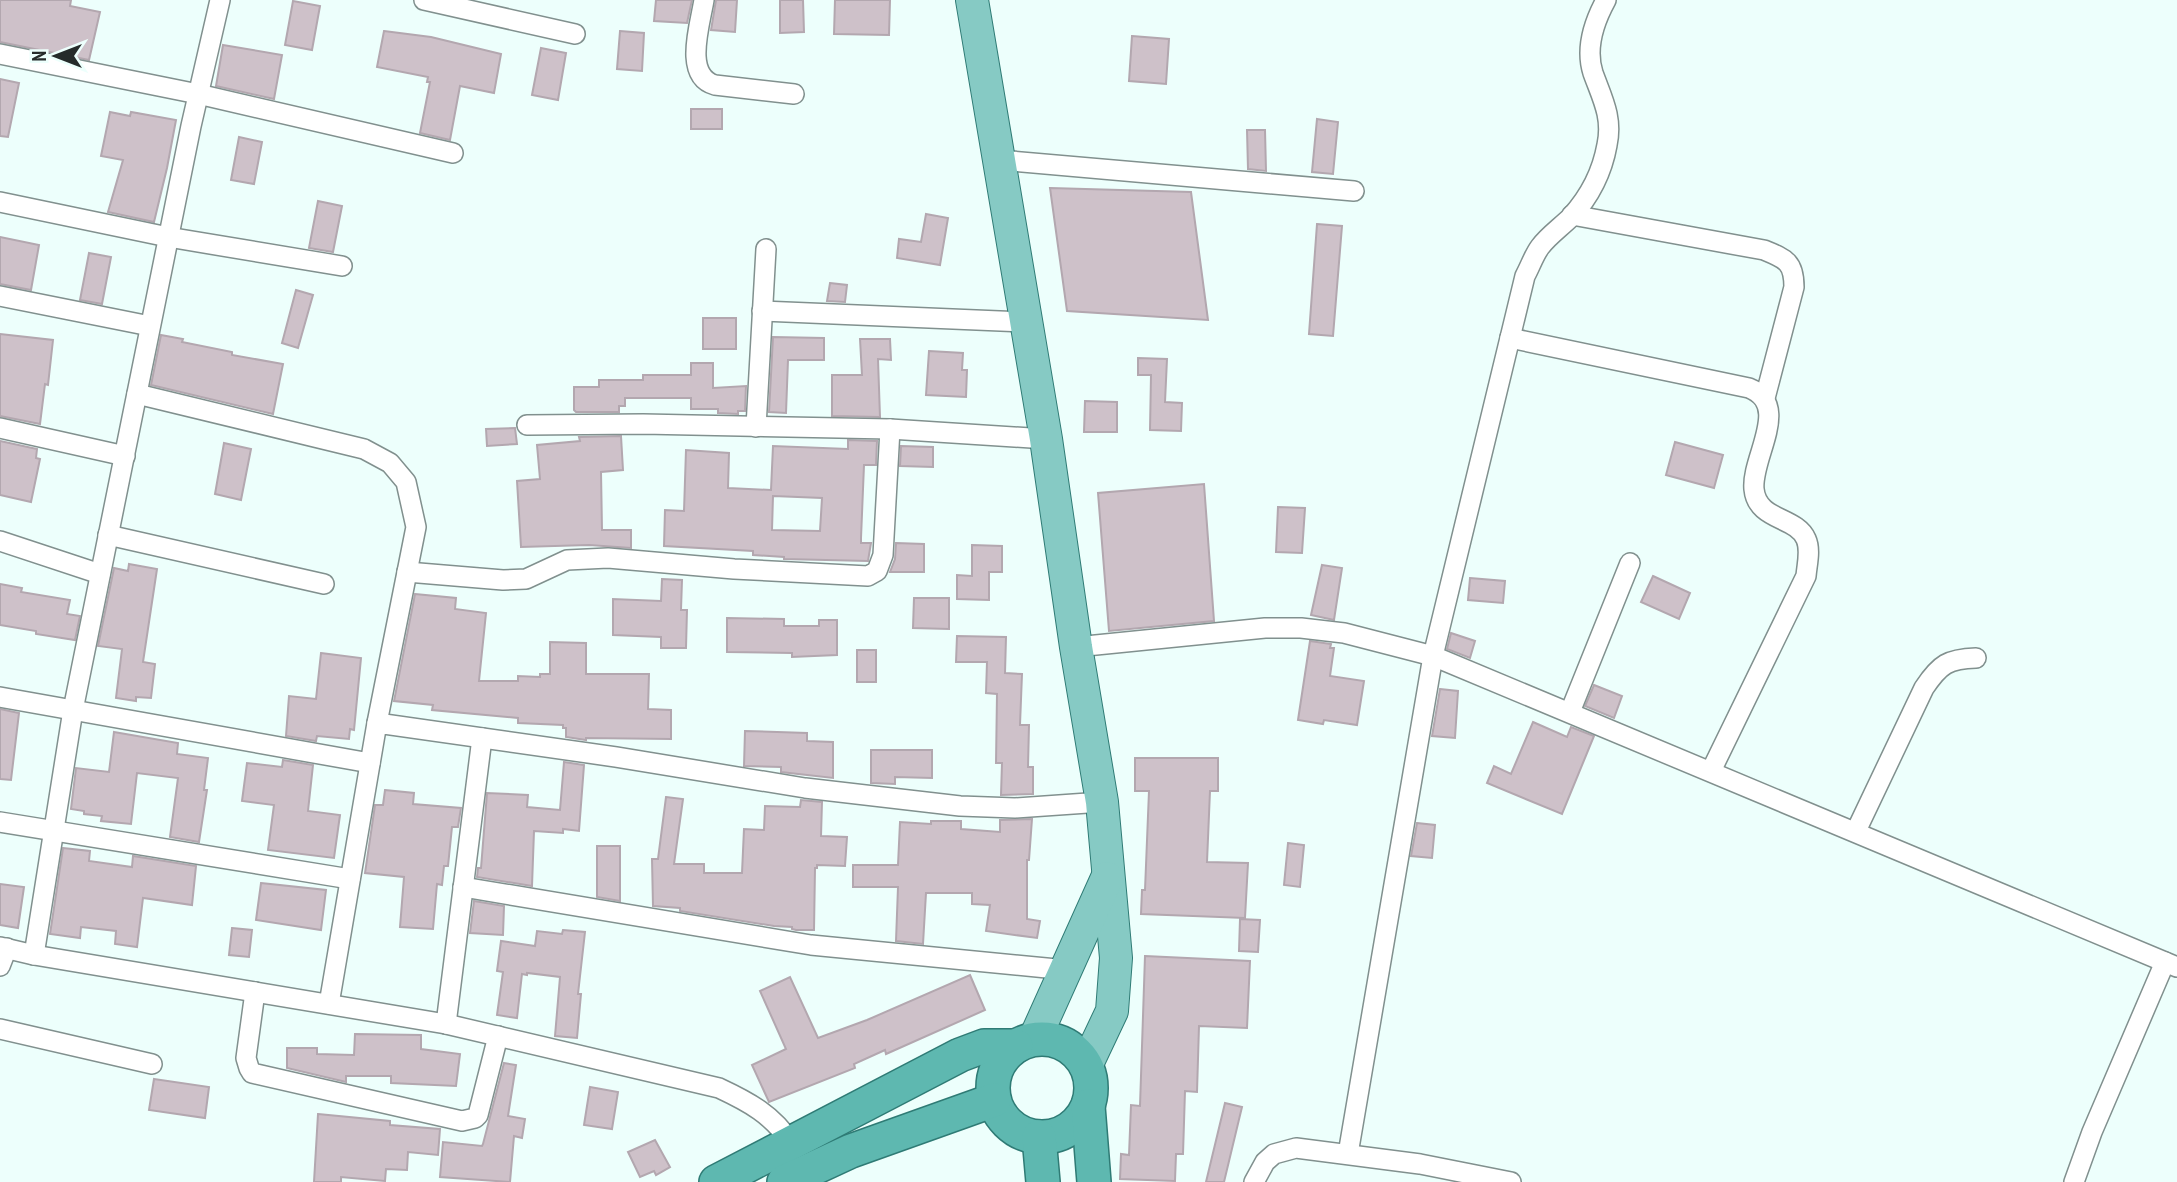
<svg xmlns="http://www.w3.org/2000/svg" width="2177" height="1182" font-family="'PT Sans Narrow',sans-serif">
<rect width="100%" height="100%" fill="#edfffc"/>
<g fill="#cec1c9" stroke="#b3a7af" stroke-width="2" fill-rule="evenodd">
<path d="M 0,0 L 71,0 L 70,6 L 100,12 L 89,60 L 0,42 Z"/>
<path d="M 656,0 L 692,0 L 687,23 L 654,21 Z"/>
<path d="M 716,0 L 737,0 L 735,32 L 711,30 Z"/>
<path d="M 780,0 L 803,0 L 804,32 L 780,33 Z"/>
<path d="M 835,0 L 890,0 L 889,35 L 834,34 Z"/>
<path d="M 293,1 L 320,6 L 312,50 L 285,45 Z"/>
<path d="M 384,31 L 431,37 L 501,54 L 494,93 L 460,86 L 450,140 L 420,133 L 430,82 L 427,82 L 428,77 L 377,67 Z"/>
<path d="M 620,31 L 644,33 L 642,71 L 617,69 Z"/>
<path d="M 1132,36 L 1169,39 L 1166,84 L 1129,81 Z"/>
<path d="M 223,45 L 282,55 L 274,99 L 216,86 Z"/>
<path d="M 541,48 L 566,53 L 558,100 L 532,95 Z"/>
<path d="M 0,79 L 19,83 L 8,137 L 0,136 Z"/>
<rect x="691" y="109" width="31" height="20"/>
<path d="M 110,112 L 130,116 L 131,112 L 176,120 L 167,168 L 154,222 L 108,212 L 123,160 L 101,156 Z"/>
<path d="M 1317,119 L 1338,122 L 1333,174 L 1312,172 Z"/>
<path d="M 1247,130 L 1265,130 L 1266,171 L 1248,169 Z"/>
<path d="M 239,137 L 262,142 L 254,184 L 231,180 Z"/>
<path d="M 1050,188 L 1191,192 L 1208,320 L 1067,311 Z"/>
<path d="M 318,201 L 342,206 L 333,252 L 309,248 Z"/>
<path d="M 926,214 L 948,218 L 940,265 L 897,258 L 899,239 L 921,242 Z"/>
<path d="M 1317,224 L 1342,226 L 1333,336 L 1309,334 Z"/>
<path d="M 0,237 L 39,245 L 31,290 L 0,284 Z"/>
<path d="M 89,253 L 111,257 L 102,304 L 80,300 Z"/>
<path d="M 830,283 L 847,285 L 845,302 L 827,301 Z"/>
<path d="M 296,290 L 313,295 L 298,348 L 282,343 Z"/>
<rect x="703" y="318" width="33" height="31"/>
<path d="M 0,334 L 53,340 L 48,385 L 45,384 L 40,424 L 0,416 Z"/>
<path d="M 161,335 L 183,339 L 182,342 L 232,352 L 232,355 L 283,364 L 273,414 L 151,385 Z"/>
<path d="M 773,337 L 824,338 L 824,360 L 788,360 L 786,413 L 769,412 Z"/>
<path d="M 860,339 L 890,339 L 891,360 L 878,359 L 880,417 L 832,416 L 832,375 L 862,375 Z"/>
<path d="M 929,351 L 963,353 L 962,370 L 967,370 L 966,397 L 926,395 Z"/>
<path d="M 1138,358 L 1167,359 L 1165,402 L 1182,403 L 1181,431 L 1150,430 L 1151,375 L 1138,375 Z"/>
<path d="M 691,363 L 713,363 L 713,388 L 746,386 L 745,411 L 738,411 L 738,414 L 718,413 L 718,409 L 691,409 L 691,398 L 625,398 L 625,406 L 619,406 L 619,412 L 576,412 L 574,410 L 574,387 L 599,387 L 599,380 L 643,380 L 643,375 L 691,375 Z"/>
<path d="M 1085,401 L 1117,402 L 1117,432 L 1084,432 Z"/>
<path d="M 515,428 L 517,444 L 487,446 L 486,429 Z"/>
<path d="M 621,436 L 623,470 L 601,472 L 602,530 L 631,530 L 631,548 L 589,545 L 521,547 L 517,481 L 540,479 L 537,445 L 580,441 L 579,437 Z"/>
<path d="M 848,440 L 877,441 L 876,465 L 864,465 L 861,538 L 861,543 L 871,543 L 868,561 L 784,559 L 784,557 L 753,555 L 753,551 L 664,546 L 665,510 L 684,511 L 686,450 L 729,453 L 728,488 L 771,490 L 773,446 L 848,449 ZM 773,496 L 822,498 L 820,531 L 772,530 Z"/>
<path d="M 0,441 L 37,449 L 36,458 L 40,459 L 31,502 L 0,495 Z"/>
<path d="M 1675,442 L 1723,455 L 1714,488 L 1666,475 Z"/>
<path d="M 224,443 L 251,449 L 241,500 L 215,494 Z"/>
<path d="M 901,446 L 933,447 L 933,467 L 900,466 Z"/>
<path d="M 1204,484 L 1214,621 L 1109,631 L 1098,493 Z"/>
<path d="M 1278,507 L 1305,508 L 1302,553 L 1276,552 Z"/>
<path d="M 896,543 L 924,544 L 924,572 L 890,572 L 895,559 Z"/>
<path d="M 972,545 L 1002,546 L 1002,572 L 989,572 L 989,600 L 957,599 L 957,575 L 972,576 Z"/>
<path d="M 129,564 L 157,569 L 143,662 L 155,664 L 151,698 L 136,697 L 136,701 L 116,698 L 122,649 L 98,646 L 114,568 L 128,571 Z"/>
<path d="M 1322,565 L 1342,568 L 1334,620 L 1311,615 Z"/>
<path d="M 1653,576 L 1690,593 L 1679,619 L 1641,602 Z"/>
<path d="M 1470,578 L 1505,581 L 1503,603 L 1468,600 Z"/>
<path d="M 662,579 L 682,580 L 681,610 L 687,610 L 686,648 L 661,648 L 661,637 L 613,635 L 613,599 L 661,601 Z"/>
<path d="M 0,584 L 22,588 L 21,592 L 70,600 L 67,614 L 80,616 L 75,640 L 36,634 L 36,631 L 0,625 Z"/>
<path d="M 415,594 L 456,598 L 455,609 L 486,613 L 479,681 L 518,681 L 518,676 L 540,677 L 540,674 L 550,674 L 550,642 L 586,643 L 586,674 L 649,674 L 648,709 L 671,710 L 671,739 L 586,738 L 586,740 L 566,737 L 566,728 L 563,728 L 563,725 L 518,723 L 518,718 L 432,710 L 433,705 L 394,701 Z"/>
<path d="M 914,598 L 949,598 L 949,629 L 913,628 Z"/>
<path d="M 727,618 L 784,619 L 784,626 L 819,626 L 819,620 L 837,620 L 837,655 L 792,657 L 792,653 L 727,652 Z"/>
<path d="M 1451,633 L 1475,641 L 1470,658 L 1447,649 Z"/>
<path d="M 957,636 L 1006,637 L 1005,673 L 1022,674 L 1020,725 L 1029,725 L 1028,767 L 1033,767 L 1033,794 L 1001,795 L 1002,763 L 996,763 L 997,694 L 986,693 L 987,662 L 956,662 Z"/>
<path d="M 1310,641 L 1331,644 L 1330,648 L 1334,648 L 1330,676 L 1364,681 L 1357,725 L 1324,720 L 1323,724 L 1298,720 Z"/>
<rect x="857" y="650" width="19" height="32"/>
<path d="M 321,653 L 361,658 L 354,730 L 350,729 L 349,739 L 317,736 L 316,741 L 286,736 L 289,696 L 316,699 Z"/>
<path d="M 1594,685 L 1622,696 L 1614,718 L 1585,706 Z"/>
<path d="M 1440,689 L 1458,691 L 1455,738 L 1432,736 Z"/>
<path d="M 0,709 L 19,713 L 11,780 L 0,779 Z"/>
<path d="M 1533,722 L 1567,737 L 1571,727 L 1594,736 L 1562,814 L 1487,783 L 1494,766 L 1511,774 Z"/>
<path d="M 745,731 L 807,733 L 807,741 L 833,742 L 833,778 L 781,772 L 781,767 L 744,766 Z"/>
<path d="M 114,732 L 178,743 L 177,754 L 208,758 L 204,790 L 207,790 L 199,842 L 170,837 L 178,778 L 137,773 L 131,824 L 101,821 L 102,816 L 84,814 L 84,811 L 71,809 L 76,768 L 109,772 Z"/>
<path d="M 871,750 L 932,750 L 932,778 L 895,777 L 895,784 L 871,783 Z"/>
<path d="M 1135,758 L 1218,758 L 1218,791 L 1210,791 L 1207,862 L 1248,863 L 1245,918 L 1141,914 L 1142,890 L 1145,890 L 1149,791 L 1135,791 Z"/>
<path d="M 283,760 L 313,765 L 308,811 L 340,815 L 334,858 L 268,850 L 274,805 L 242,801 L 247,763 L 282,767 Z"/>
<path d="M 564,762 L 584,765 L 579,831 L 563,829 L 563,833 L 534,831 L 532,886 L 477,877 L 478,868 L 481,868 L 487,793 L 528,795 L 527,807 L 560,810 Z"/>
<path d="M 385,790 L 414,793 L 413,804 L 461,808 L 458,827 L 452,827 L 448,866 L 444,866 L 442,885 L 437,884 L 433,929 L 400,927 L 404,877 L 365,873 L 375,805 L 383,805 Z"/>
<path d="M 666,797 L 683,799 L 674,864 L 704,864 L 704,873 L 742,873 L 744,829 L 764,830 L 765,806 L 800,807 L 801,800 L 822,802 L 821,836 L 847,837 L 845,866 L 817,865 L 817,868 L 815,868 L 814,930 L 796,930 L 792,929 L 792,927 L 774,926 L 680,911 L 680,908 L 653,906 L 652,859 L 658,859 Z"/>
<path d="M 1032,819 L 1029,860 L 1027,860 L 1027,919 L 1040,921 L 1037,938 L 986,931 L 990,905 L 972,904 L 972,893 L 926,893 L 923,944 L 896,941 L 898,887 L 853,887 L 853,865 L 898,865 L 900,822 L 931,824 L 931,821 L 961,821 L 961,829 L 1000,832 L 1000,820 Z"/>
<path d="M 1417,823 L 1435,825 L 1432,858 L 1411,856 Z"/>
<path d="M 1288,843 L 1304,845 L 1300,887 L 1284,885 Z"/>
<path d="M 597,846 L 620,846 L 620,901 L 597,897 Z"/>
<path d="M 63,848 L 90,851 L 89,861 L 132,867 L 133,856 L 196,866 L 192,905 L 143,898 L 137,947 L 115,944 L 116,931 L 81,927 L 80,938 L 50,934 Z"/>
<path d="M 261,883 L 326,890 L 321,930 L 256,920 Z"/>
<path d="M 0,884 L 24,887 L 18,928 L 0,925 Z"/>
<path d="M 474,901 L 504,906 L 503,935 L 470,933 Z"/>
<path d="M 1240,919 L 1260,920 L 1258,952 L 1239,951 Z"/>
<path d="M 232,928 L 252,930 L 249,957 L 229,955 Z"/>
<path d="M 563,930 L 585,932 L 578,994 L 581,994 L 577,1038 L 555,1036 L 560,977 L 527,973 L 527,975 L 522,974 L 517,1018 L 497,1015 L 503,972 L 497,971 L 501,941 L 535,946 L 537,931 L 562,934 Z"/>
<path d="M 1145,956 L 1250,961 L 1247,1028 L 1199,1026 L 1197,1092 L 1185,1091 L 1183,1154 L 1176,1154 L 1175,1181 L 1120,1179 L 1121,1154 L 1129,1155 L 1131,1105 L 1140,1106 Z"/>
<path d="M 970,975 L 985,1010 L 886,1054 L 885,1050 L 854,1064 L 855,1068 L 769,1102 L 752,1065 L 786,1049 L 760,991 L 790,977 L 818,1038 L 867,1020 Z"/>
<path d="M 355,1034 L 421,1035 L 421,1049 L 460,1054 L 456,1086 L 391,1083 L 391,1076 L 346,1076 L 346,1082 L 287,1068 L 287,1048 L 317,1048 L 317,1054 L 354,1055 Z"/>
<path d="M 504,1063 L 516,1065 L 508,1116 L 525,1119 L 522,1138 L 514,1136 L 510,1182 L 440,1177 L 443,1142 L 482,1146 L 483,1144 Z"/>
<path d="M 154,1079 L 209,1087 L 205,1118 L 149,1110 Z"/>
<path d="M 590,1087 L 618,1092 L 612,1129 L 584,1125 Z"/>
<path d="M 1225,1103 L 1242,1107 L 1224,1182 L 1206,1182 Z"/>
<path d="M 318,1114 L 390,1121 L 390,1125 L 440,1129 L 438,1155 L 408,1152 L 407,1170 L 386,1169 L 385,1181 L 341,1177 L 341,1182 L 314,1182 Z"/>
<path d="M 655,1140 L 670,1167 L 656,1175 L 654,1171 L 640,1177 L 628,1152 Z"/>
</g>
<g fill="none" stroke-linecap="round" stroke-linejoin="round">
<g stroke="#81908e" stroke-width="22">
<g id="minor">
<path d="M 424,0 L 575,34"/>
<path d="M 704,0 C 700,25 683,76 715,85 L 794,94"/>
<path d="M 0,54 L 198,94 L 453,153"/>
<path d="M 999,160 L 1354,191"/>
<path d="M 0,202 L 168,237 L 342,266"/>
<path d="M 1572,215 L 1764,250 C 1786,259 1794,262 1794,287 L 1765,398"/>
<path d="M 0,296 L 150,326"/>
<path d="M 762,311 L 1026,322"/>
<path d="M 1510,338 L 1749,388 C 1792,405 1751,457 1754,489 C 1757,521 1796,516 1806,539 C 1811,550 1807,564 1806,576 L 1711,771"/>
<path d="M 137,394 L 364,449 L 390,463 L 406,482 L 416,527 L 377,723"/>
<path d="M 527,425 L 643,424 L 890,429 L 1046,439"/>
<path d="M 756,427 L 766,249"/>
<path d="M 0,428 L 125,456"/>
<path d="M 108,535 L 324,584"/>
<path d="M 0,541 L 100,574"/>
<path d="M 407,572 L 503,580 L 526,579 L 567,560 L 608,558 L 734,569 L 868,576 L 877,571 L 883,555 L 890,429"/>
<path d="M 1076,647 L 1265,628 L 1301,628 L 1344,633 L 1433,656 L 2177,967"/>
<path d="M 0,697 L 370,763"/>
<path d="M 1570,712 L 1630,563"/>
<path d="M 0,822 L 350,879"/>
<path d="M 1856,831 L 1924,688 C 1940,664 1948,659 1976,658"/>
<path d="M 463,887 L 811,945 L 1067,970"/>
<path d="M 0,947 L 34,955 L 446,1024 L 719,1088 C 749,1102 773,1115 791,1143"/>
<path d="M 34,955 L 73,710 L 191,126 L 220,0"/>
<path d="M 0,966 L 7,948"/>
<path d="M 255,992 L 246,1058 L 249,1068 L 252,1073 L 462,1121 L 475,1118 L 478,1115 L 498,1036"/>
<path d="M 329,1004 L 377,723 L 616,757 L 805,788 L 960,806 L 1015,808 L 1102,802"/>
<path d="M 446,1024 L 482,738"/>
<path d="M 0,1029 L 152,1064"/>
<path d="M 1348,1154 L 1433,656 L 1525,276 C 1530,267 1534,255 1540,247 C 1548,236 1561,227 1571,217 C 1590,196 1602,173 1607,145 C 1613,117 1602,98 1593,73 C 1585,48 1594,22 1606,0"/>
<path d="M 1254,1182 L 1265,1162 L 1274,1154 L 1296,1148 L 1420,1164 L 1511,1182"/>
<path d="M 2074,1182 L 2092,1132 L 2165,962"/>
</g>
</g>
<g stroke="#2f7b75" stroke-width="34">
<g id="primary">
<path d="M 972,0 L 1046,439 L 1076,647 L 1102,802 L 1116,958 L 1112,1011 L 1086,1066"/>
<path d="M 1035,1038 L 1107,878"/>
</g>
</g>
<g stroke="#2f7b75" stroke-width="36">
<g id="trunk">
<circle cx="1042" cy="1088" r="49"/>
<path d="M 1088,1106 L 1094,1182"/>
<path d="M 1039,1137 L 1043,1182"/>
<path d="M 716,1182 L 960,1055 L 984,1046 L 1016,1046"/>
<path d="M 784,1182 L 851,1151 L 994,1100"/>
</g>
</g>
<use href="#minor" stroke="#fff" stroke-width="19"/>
<use href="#primary" stroke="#86cac4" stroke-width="32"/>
<use href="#trunk" stroke="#5eb8b0" stroke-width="33"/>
</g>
<g transform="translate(56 56) rotate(270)" stroke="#edfffc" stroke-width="5" paint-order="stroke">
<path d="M0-5L12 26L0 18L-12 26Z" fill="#252b2a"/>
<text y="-10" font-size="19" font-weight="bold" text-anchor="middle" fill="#252b2a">N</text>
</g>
</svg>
